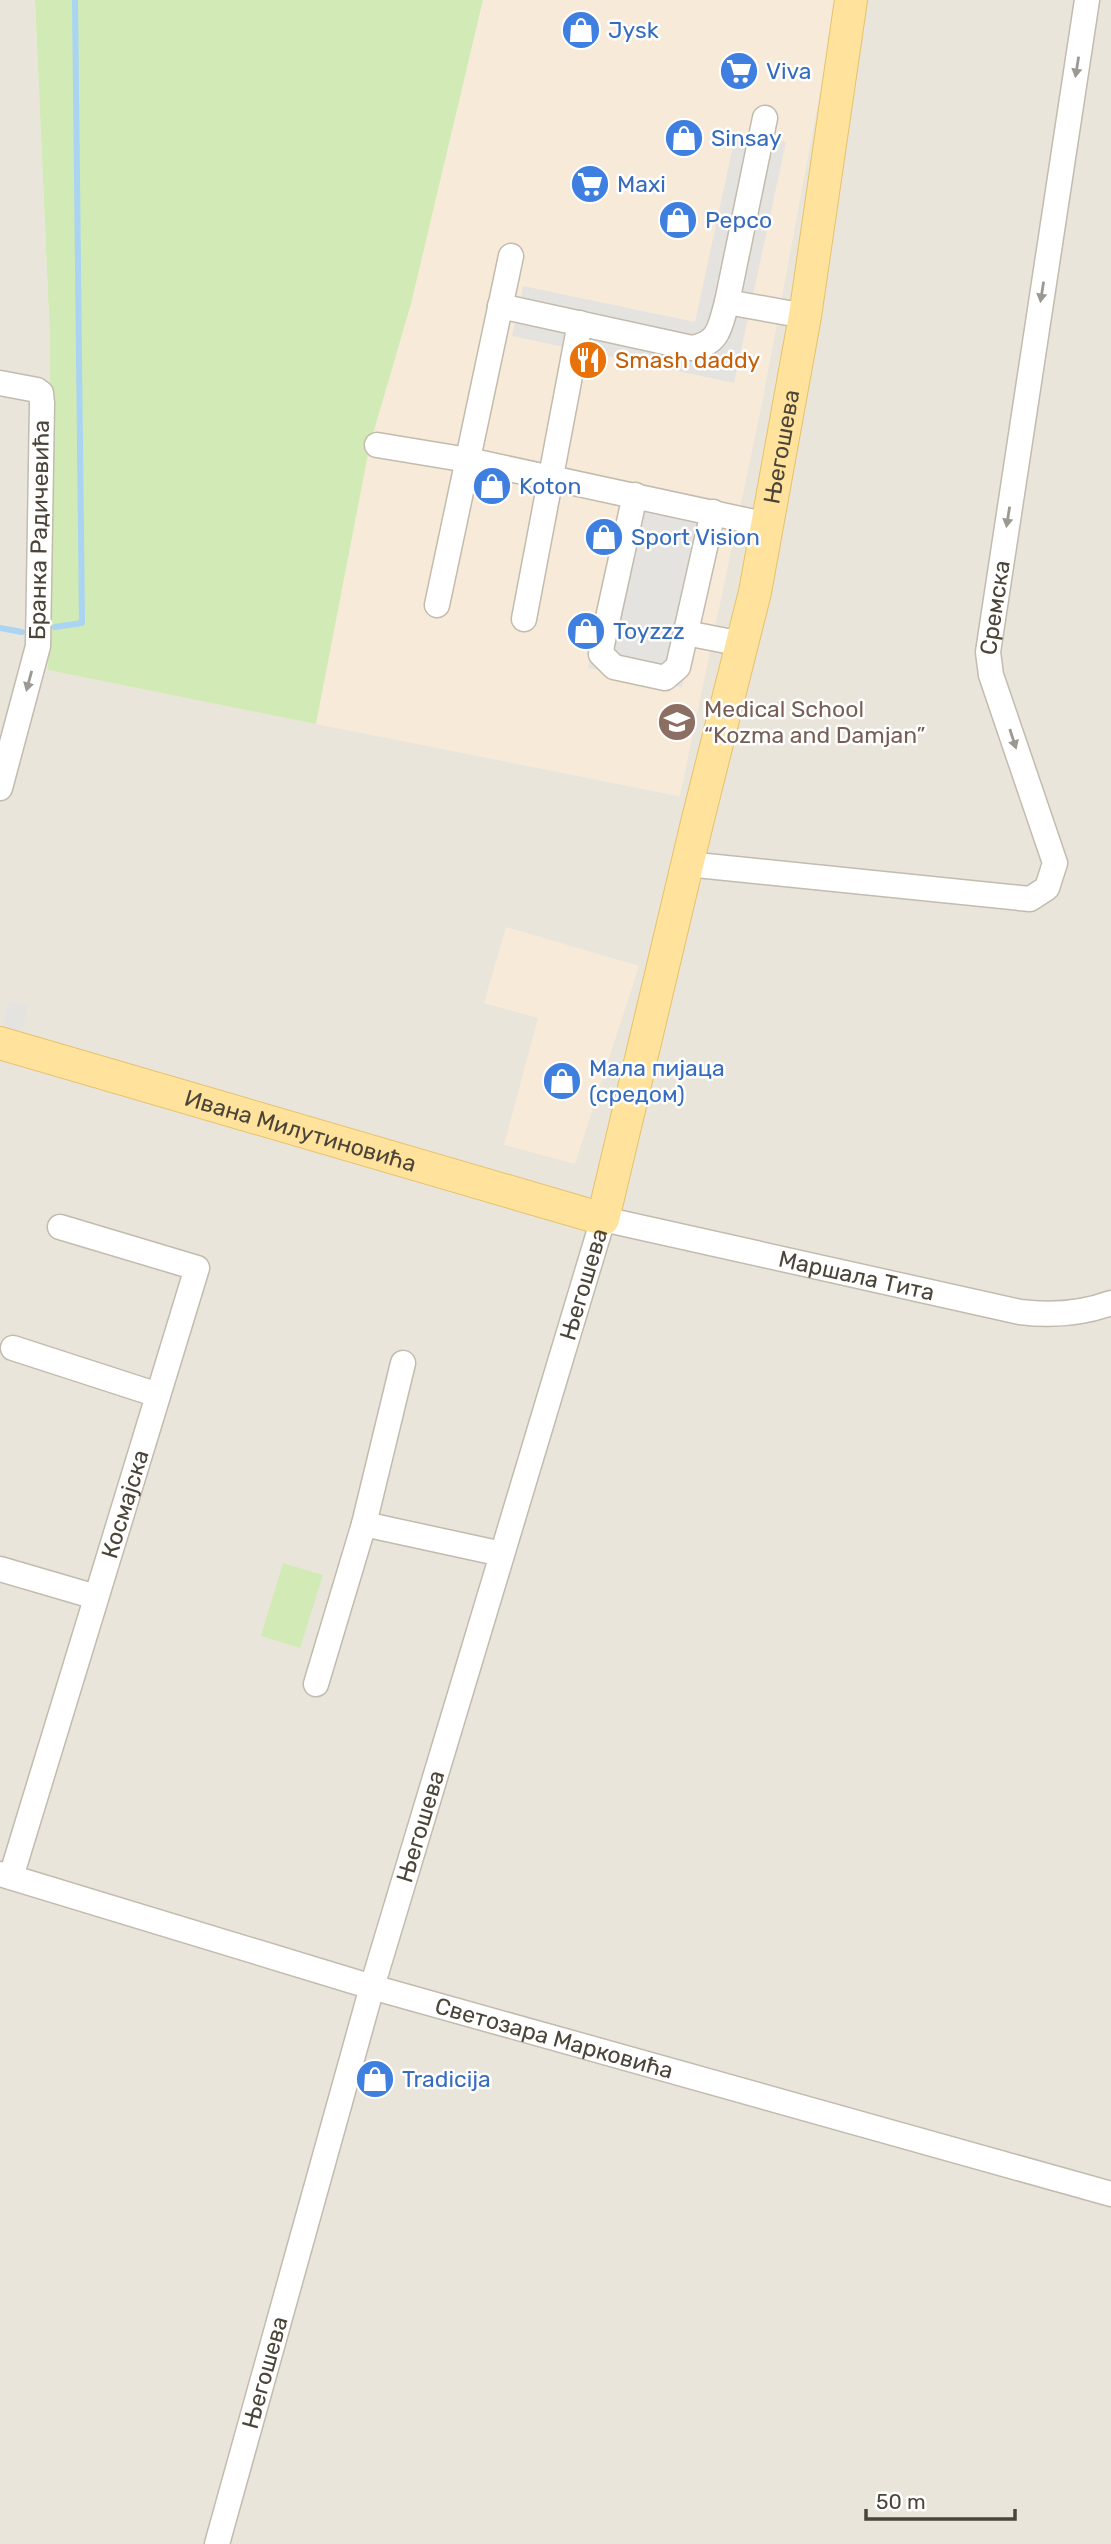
<svg xmlns="http://www.w3.org/2000/svg" width="1111" height="2544" font-family="Rubik,sans-serif">
<rect width="100%" height="100%" fill="#f6f3ec"/>
<path fill="#eae5da" d="M 0,0 L 35,0 L 50,340 L 48,670 L 679,796 L 762,402 L 837,0 L 1111,0 L 1111,2544 L 0,2544 Z"/>
<g fill="#f7ead8">
<path d="M 483,0 L 837,0 L 762,402 L 680,796 L 316,724 L 370,443 L 411,304 Z"/>
<path d="M 506,927 L 639,966 L 575,1164 L 504,1145 L 538,1018 L 484,1003 Z"/>
</g>
<g fill="#d2eab5">
<path d="M 35,0 L 483,0 L 411,304 L 370,444 L 316,724 L 48,670 L 50,340 Z"/>
<path d="M 283,1563 L 323,1575 L 300,1648 L 261,1636 Z"/>
</g>
<g fill="#e5e3e0">
<path d="M 736,132 L 786,142 L 734,383 L 512,336 L 523,286 L 695,322 Z"/>
<path d="M 627,481 L 720,500 L 682,687 L 588,668 Z"/>
<path d="M 8,1001 L 28,1006 L 22,1032 L 2,1028 Z"/>
</g>
<g fill="none" stroke-linecap="round" stroke-linejoin="round">
<g stroke="#a9d4f2" stroke-width="6">
<path d="M 55,627 L 82,623 L 75,0"/>
<path d="M 0,628 L 22,632"/>
</g>
<g stroke="#c2bbae" stroke-width="27">
<g id="minor">
<path d="M 727,302 L 805,316"/>
<path d="M 500,306 L 692,348 C 720,343 720,326 727,302 L 765,118"/>
<path d="M 0,383 L 37,390 L 41,393 L 42,403 L 38,646 L 0,788"/>
<path d="M 377,445 L 468,460 L 768,525"/>
<path d="M 635,495 L 602,645 L 601,654 L 614,667 L 665,678 L 678,667 L 713,512"/>
<path d="M 437,605 L 511,256"/>
<path d="M 524,619 L 580,323"/>
<path d="M 686,633 L 742,644"/>
<path id="s1" d="M 687,864 L 1030,899 L 1047,888 L 1055,863 L 991,675 L 988,652 L 1087,0"/>
<path d="M 13,1348 L 158,1395"/>
<path d="M 364,1524 L 403,1363"/>
<path d="M 0,1569 L 96,1597"/>
<path d="M 316,1684 L 364,1524 L 502,1554"/>
<path id="s2" d="M 0,1874 L 372,1987 L 1111,2194"/>
<path id="s3" d="M 11,1877 L 197,1268 L 60,1227"/>
<path id="s4" d="M 217,2544 L 372,1987 L 603,1219 L 1020,1312 C 1052,1316 1081,1314 1111,1303"/>
</g>
</g>
<g stroke="#e6c16a" stroke-width="34">
<g id="major">
<path id="s5" d="M 0,1043 L 603,1219 L 697,823 L 755,592 L 805,316 L 851,0"/>
</g>
</g>
<use href="#minor" stroke="#fff" stroke-width="24"/>
<use href="#major" stroke="#ffe39c" stroke-width="32"/>
</g>
<defs><path id="oneway-solid" d="M-6-.8H1V-3.2L6.5 0L1 3.2V.8H-6Z" transform="scale(1.75)"/></defs>
<g fill="#9c9892">
<use href="#oneway-solid" transform="translate(1077 67) rotate(99)"/>
<use href="#oneway-solid" transform="translate(1042 292) rotate(99)"/>
<use href="#oneway-solid" transform="translate(1008 517) rotate(99)"/>
<use href="#oneway-solid" transform="translate(29 681) rotate(105)"/>
<use href="#oneway-solid" transform="translate(1013 739) rotate(72)"/>
</g>
<defs>
<g id="shop-disc" transform="scale(2.0125)"><circle r="9.5" fill="#3f7fe0" stroke="#fff"/><path d="M-5-2.5h2.3a2.7 3.5 0 0 1 5.4 0H5L5.5 6h-11ZM-1.5-2.5h3a1.5 2.3 0 0 0-3 0Z" fill="#fff"/></g>
<g id="supermarket-disc" transform="scale(2.0125)"><circle r="9.5" fill="#3f7fe0" stroke="#fff"/><path d="M-6-5.5h2.5l.6 2H6L4.5 2H-2.5L-4.4-4H-6ZM-1.5 3.2a1.3 1.3 0 1 0 .1 0ZM3 3.2a1.3 1.3 0 1 0 .1 0Z" fill="#fff"/></g>
<g id="restaurant-disc" transform="scale(2.0125)"><circle r="9.5" fill="#e8710a" stroke="#fff"/><path d="M-5-6h1v4h1v-4h1v4h1v-4h1v5L-1.5 .5V6h-2V.5L-5-1ZM5-6V6H3V1.5H1.5Q1.5-4 5-6Z" fill="#fff"/></g>
<g id="school-disc" transform="scale(2.0125)"><circle r="9.5" fill="#8d6e63" stroke="#fff"/><path d="M0-5L7-2L0 1L-7-2ZM-4 1L0 2.5L4 1V4Q0 6-4 4Z" fill="#fff"/></g>
</defs>
<g fill-rule="evenodd">
<use href="#shop-disc" x="581" y="30"/>
<use href="#supermarket-disc" x="739" y="71"/>
<use href="#shop-disc" x="684" y="138"/>
<use href="#supermarket-disc" x="590" y="184"/>
<use href="#shop-disc" x="678" y="220"/>
<use href="#restaurant-disc" x="588" y="360"/>
<use href="#shop-disc" x="492" y="486"/>
<use href="#shop-disc" x="604" y="537"/>
<use href="#shop-disc" x="586" y="631"/>
<use href="#school-disc" x="677" y="722"/>
<use href="#shop-disc" x="562" y="1081"/>
<use href="#shop-disc" x="375" y="2079"/>
</g>
<g text-anchor="middle" dominant-baseline="central" stroke-width="5" stroke-linejoin="round" paint-order="stroke">
<g font-size="23" fill="#366cbe" stroke="#fff" text-anchor="start">
<text x="608" y="30">Jysk</text>
<text x="766" y="71">Viva</text>
<text x="711" y="138">Sinsay</text>
<text x="617" y="184">Maxi</text>
<text x="705" y="220">Pepco</text>
<text x="519" y="486">Koton</text>
<text x="631" y="537">Sport Vision</text>
<text x="613" y="631">Toyzzz</text>
<text x="589" y="1068">Мала пијаца<tspan x="589" dy="26">(средом)</tspan></text>
<text x="402" y="2079">Tradicija</text>
</g>
<g font-size="23" fill="#c56008" stroke="#fff" text-anchor="start">
<text x="615" y="360">Smash daddy</text>
</g>
<g font-size="23" fill="#4b4439" stroke="#fff">
<text stroke="none"><textPath href="#s5" startOffset="1421">Његошева</textPath></text>
<text transform="translate(39 530) rotate(-89)">Бранка Радичевића</text>
<text stroke="none"><textPath href="#s1" startOffset="658">Сремска</textPath></text>
<text stroke="none"><textPath href="#s5" startOffset="313">Ивана Милутиновића</textPath></text>
<text stroke="none"><textPath href="#s4" startOffset="1640">Маршала Тита</textPath></text>
<text stroke="none"><textPath href="#s4" startOffset="1312">Његошева</textPath></text>
<text stroke="none"><textPath href="#s3" startOffset="390">Космајска</textPath></text>
<text stroke="none"><textPath href="#s4" startOffset="746">Његошева</textPath></text>
<text stroke="none"><textPath href="#s2" startOffset="578">Светозара Марковића</textPath></text>
<text stroke="none"><textPath href="#s4" startOffset="178">Његошева</textPath></text>
</g>
<g font-size="23" fill="#785e54" stroke="#fff" text-anchor="start">
<text x="704" y="709">Medical School<tspan x="704" dy="26">“Kozma and Damjan”</tspan></text>
</g>
</g>
<path d="M866 2509v10h149v-10" fill="none" stroke="#4b4439" stroke-width="3.5"/>
<text x="876" y="2509" font-size="21" fill="#4b4439" stroke="#ffffff" stroke-width="5" paint-order="stroke">50 m</text>
</svg>
